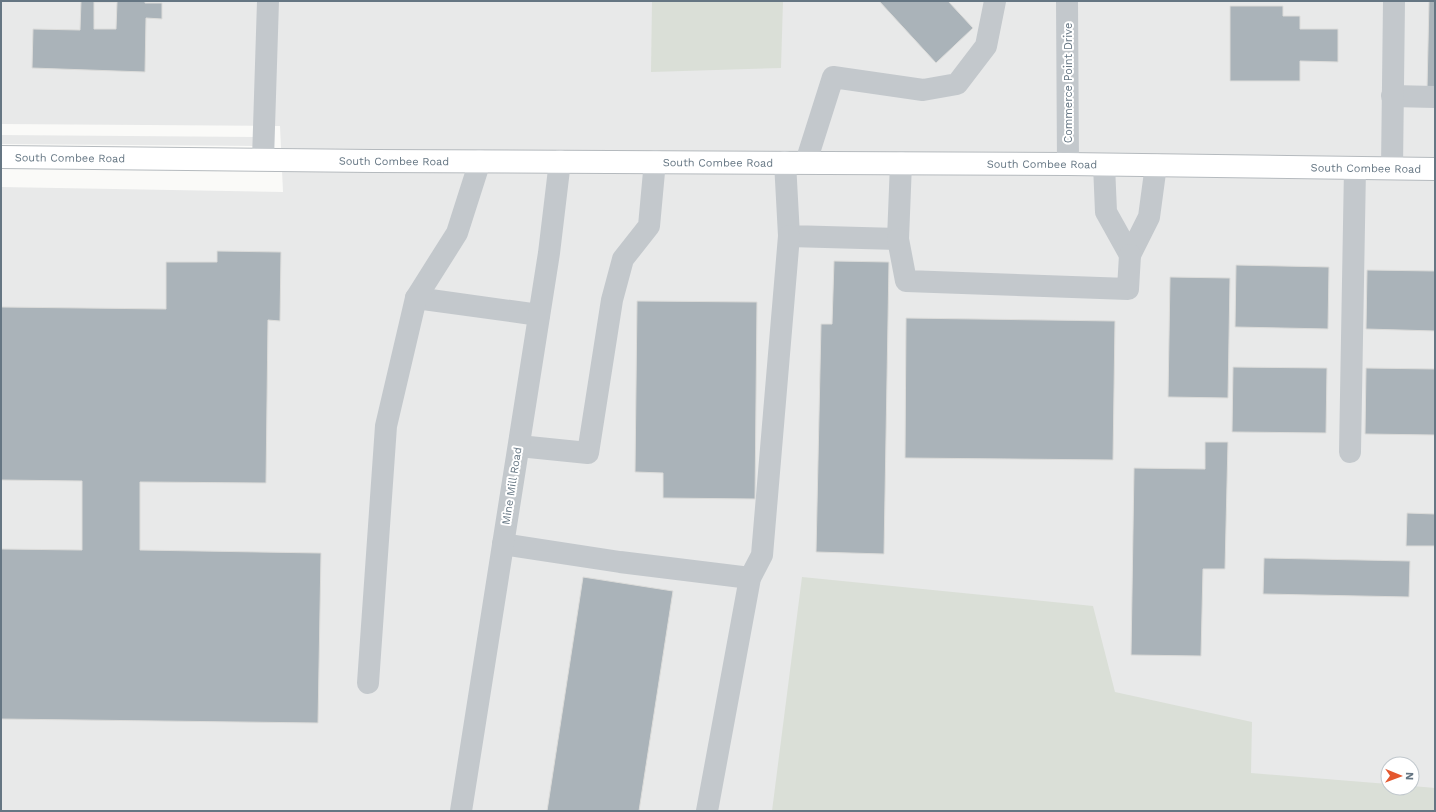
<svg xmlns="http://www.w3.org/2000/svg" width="1436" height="812" font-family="'Work Sans',sans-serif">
<rect width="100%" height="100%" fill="#fafaf8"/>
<g fill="#e8e9e9" fill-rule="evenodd">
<path d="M 1,1 L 1435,1 L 1435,811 L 1,811 L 1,187 L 283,192 L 280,126 L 1,124 ZM 1388,764 L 1412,764 L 1412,788 L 1388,788 Z"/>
<path d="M 1,135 L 268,137 L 269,146 L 1,144 Z"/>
</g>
<g fill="#dadfd7">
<path d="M 652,1 L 783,1 L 781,68 L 651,72 Z"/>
<path d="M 802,577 L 1093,606 L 1115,692 L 1252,722 L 1251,773 L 1388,784 L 1388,788 L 1412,788 L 1412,786 L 1435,788 L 1435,811 L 772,811 Z"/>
</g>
<g fill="#aab3b9" stroke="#dcdcda" fill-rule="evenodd">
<path d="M 81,1 L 145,1 L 145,3 L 162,3 L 162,19 L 146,18 L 145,72 L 32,68 L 33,29 L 80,30 ZM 94,2 L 117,2 L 116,29 L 94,29 Z"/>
<path d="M 879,1 L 948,1 L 973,28 L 936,63 Z"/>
<path d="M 1429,1 L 1435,1 L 1435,89 L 1427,89 Z"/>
<path d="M 1230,6 L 1283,6 L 1283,16 L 1300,16 L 1300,29 L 1338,29 L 1338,62 L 1300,61 L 1300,81 L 1230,81 Z"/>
<path d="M 217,251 L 281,252 L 280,321 L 268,320 L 266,483 L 140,482 L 140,550 L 321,553 L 318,723 L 1,719 L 1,549 L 82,550 L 82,481 L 1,480 L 1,307 L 166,309 L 166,262 L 217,262 Z"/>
<path d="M 834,261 L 889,262 L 884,554 L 816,552 L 821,324 L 832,324 Z"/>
<path d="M 1236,265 L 1329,267 L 1328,329 L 1235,327 Z"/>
<path d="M 1367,270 L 1435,271 L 1435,331 L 1366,329 Z"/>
<path d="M 1170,277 L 1230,278 L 1228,398 L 1168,397 Z"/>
<path d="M 637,301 L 757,302 L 755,499 L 663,498 L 663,473 L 635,472 Z"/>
<path d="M 906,318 L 1115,321 L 1113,460 L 905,458 Z"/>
<path d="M 1233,367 L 1327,368 L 1326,433 L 1232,432 Z"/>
<path d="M 1366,368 L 1435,369 L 1435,435 L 1365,434 Z"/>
<path d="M 1205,442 L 1228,442 L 1225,569 L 1203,569 L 1201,656 L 1131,655 L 1134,468 L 1205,469 Z"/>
<path d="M 1407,513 L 1435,514 L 1435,546 L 1406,546 Z"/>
<path d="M 1264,558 L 1410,561 L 1409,597 L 1263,594 Z"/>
<path d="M 583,577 L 673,591 L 639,811 L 547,811 Z"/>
</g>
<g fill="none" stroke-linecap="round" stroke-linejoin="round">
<g stroke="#b5babe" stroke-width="24">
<g id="major">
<path id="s1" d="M 1,157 L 373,161 L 1068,164 L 1435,169"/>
</g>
</g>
<g stroke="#c3c8cc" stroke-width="22">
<path d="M 1067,1 L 1068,164"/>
<path d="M 1392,96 L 1435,97"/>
<path d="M 263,159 L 268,1"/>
<path d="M 785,162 L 789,236 L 898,239 L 901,163"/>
<path d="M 806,162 L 833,77 L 923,90 L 957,84 L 986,46 L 995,1"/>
<path d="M 1104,165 L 1106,212 L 1130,255 L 1149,217 L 1156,165"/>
<path d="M 1392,168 L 1394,1"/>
<path d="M 898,239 L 906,281 L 1128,289 L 1130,255"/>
<path d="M 416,298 L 539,315"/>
<path d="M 519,446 L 588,453 L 612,300 L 623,259 L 649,226 L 655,161"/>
<path d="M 1350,452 L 1355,168"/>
<path d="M 503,544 L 620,562 L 750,578"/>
<path d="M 368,683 L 386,426 L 416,298 L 457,233 L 480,161"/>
<path d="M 461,811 L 549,253 L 560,161"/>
<path d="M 707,811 L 750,578 L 762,555 L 789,236"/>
</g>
<use href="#major" stroke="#fff" stroke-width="22"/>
</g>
<g text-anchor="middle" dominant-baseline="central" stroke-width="4" stroke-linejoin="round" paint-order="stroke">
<g font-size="11" fill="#657683" stroke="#fff">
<text transform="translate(1068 83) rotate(-90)">Commerce Point Drive</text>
<text stroke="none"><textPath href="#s1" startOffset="69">South Combee Road</textPath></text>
<text stroke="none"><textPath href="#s1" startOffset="393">South Combee Road</textPath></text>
<text stroke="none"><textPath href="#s1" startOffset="717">South Combee Road</textPath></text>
<text stroke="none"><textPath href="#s1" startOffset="1041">South Combee Road</textPath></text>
<text stroke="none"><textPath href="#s1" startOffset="1365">South Combee Road</textPath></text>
<text transform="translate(512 486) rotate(-81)">Mine Mill Road</text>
</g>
</g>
<rect width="1436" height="812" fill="none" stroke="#657683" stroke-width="4"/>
<g transform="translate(1400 776) rotate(91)"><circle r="19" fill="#ffffff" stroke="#c1c8cd"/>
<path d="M0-3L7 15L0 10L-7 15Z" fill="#e4572e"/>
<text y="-6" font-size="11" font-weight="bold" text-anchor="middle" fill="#657683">N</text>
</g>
</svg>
